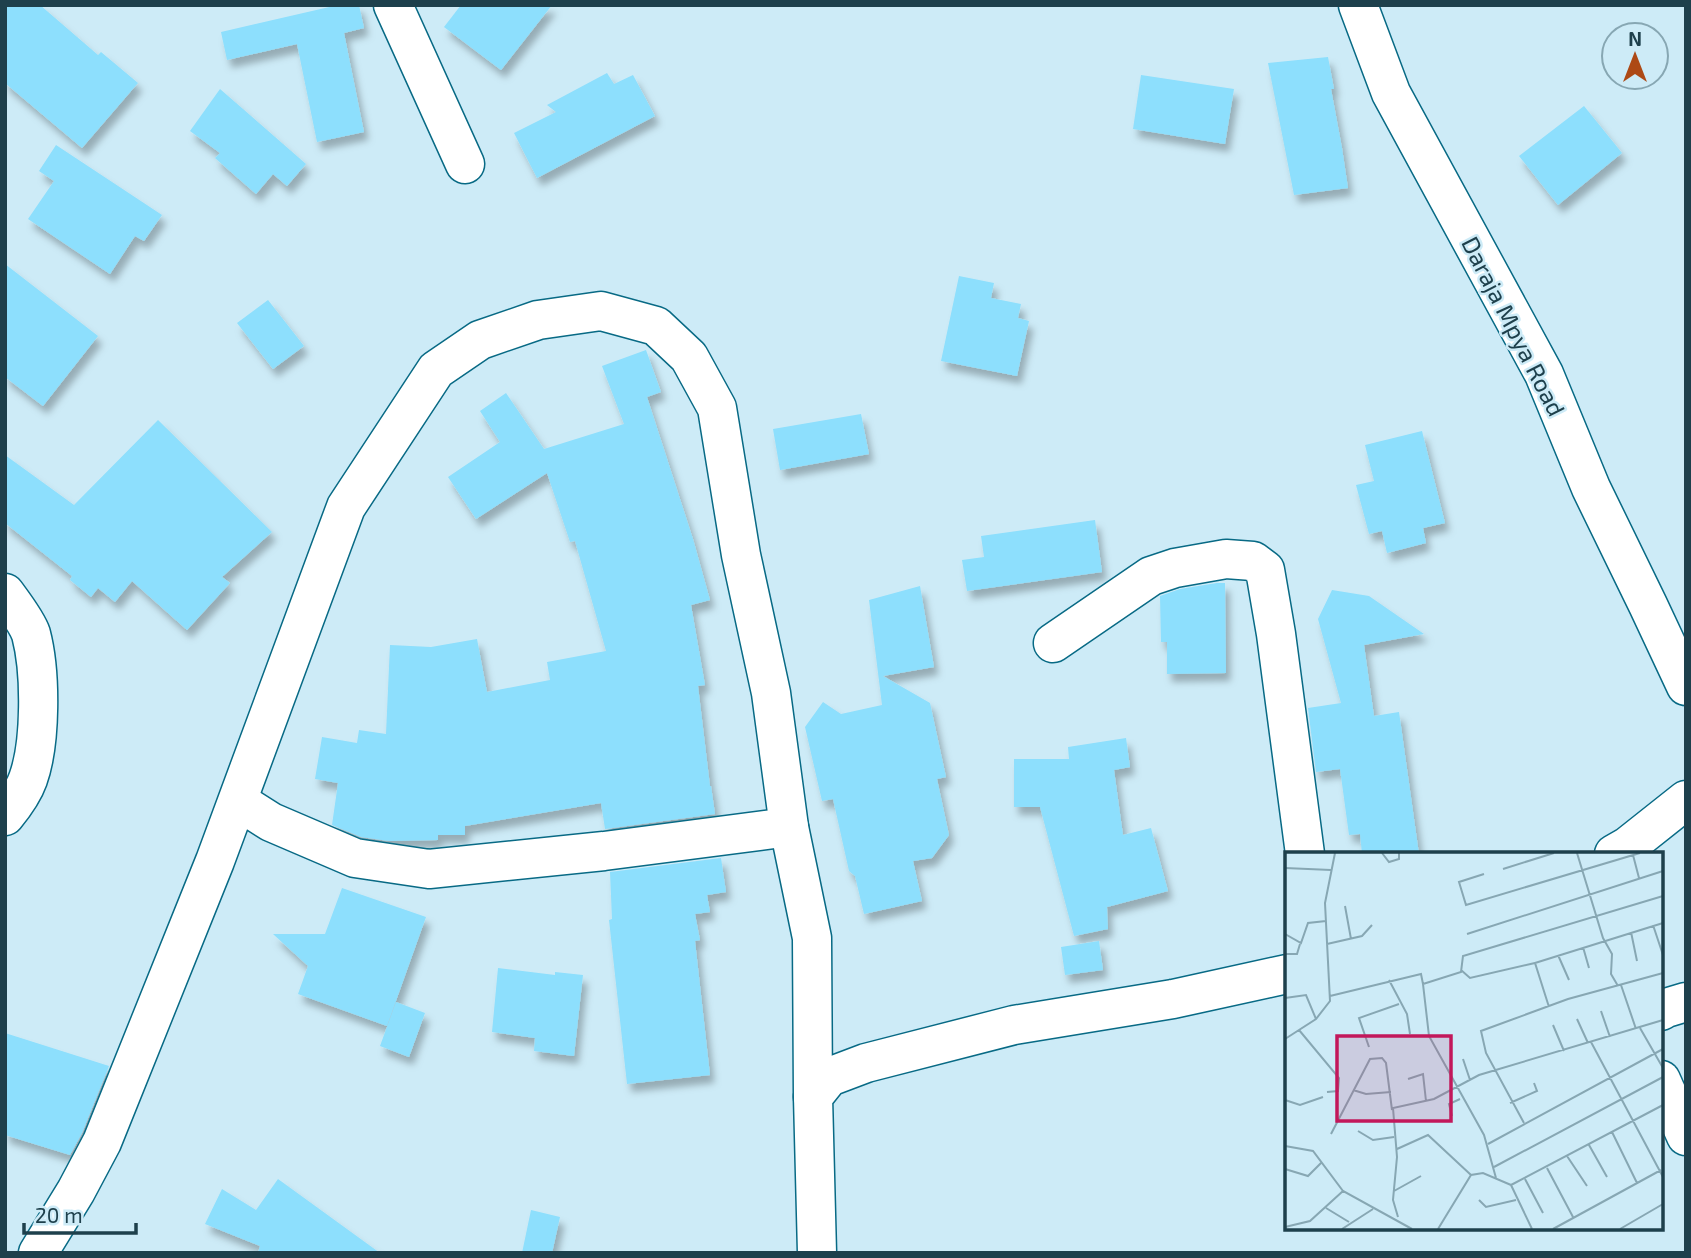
<svg xmlns="http://www.w3.org/2000/svg" width="1691" height="1258" font-family="'Exo 2',sans-serif">
<defs>
<filter id="shadow"><feDropShadow dx="4.5" dy="8" stdDeviation="3.5" flood-color="#0004"/></filter>
</defs>
<rect width="100%" height="100%" fill="#cdebf7"/>
<g fill="#8ddffd" filter="url(#shadow)">
<path d="M 5,5 L 40,5 L 98,55 L 101,52 L 138,83 L 82,148 L 5,83 Z"/>
<path d="M 338,5 L 359,5 L 364,28 L 344,33 L 364,132 L 317,142 L 297,44 L 227,60 L 221,32 Z"/>
<path d="M 461,5 L 552,5 L 501,70 L 444,27 Z"/>
<path d="M 1328,57 L 1334,89 L 1331,89 L 1342,148 L 1348,188 L 1294,195 L 1268,63 Z"/>
<path d="M 607,73 L 614,84 L 633,75 L 655,116 L 537,178 L 514,133 L 556,112 L 547,105 Z"/>
<path d="M 1141,75 L 1234,89 L 1225,144 L 1133,129 Z"/>
<path d="M 220,89 L 306,164 L 287,186 L 273,174 L 256,194 L 215,158 L 220,153 L 190,131 Z"/>
<path d="M 1584,106 L 1622,153 L 1558,205 L 1519,156 Z"/>
<path d="M 56,145 L 162,215 L 144,241 L 135,236 L 110,274 L 28,219 L 54,181 L 39,171 Z"/>
<path d="M 5,264 L 98,336 L 43,406 L 5,377 Z"/>
<path d="M 959,276 L 994,283 L 991,298 L 1021,304 L 1018,318 L 1029,321 L 1017,376 L 941,361 Z"/>
<path d="M 268,300 L 304,346 L 273,369 L 237,323 Z"/>
<path d="M 646,350 L 661,392 L 647,397 L 693,539 L 710,600 L 691,605 L 705,685 L 698,686 L 710,786 L 711,786 L 715,814 L 605,829 L 601,803 L 465,826 L 465,835 L 438,835 L 438,840 L 389,841 L 361,837 L 332,825 L 338,783 L 315,779 L 322,737 L 357,743 L 359,730 L 386,734 L 390,645 L 431,647 L 477,639 L 487,692 L 550,680 L 547,662 L 606,651 L 575,541 L 570,542 L 547,473 L 476,519 L 448,477 L 500,442 L 480,411 L 506,393 L 544,449 L 624,424 L 602,366 Z"/>
<path d="M 861,414 L 869,454 L 780,470 L 773,429 Z"/>
<path d="M 158,420 L 272,532 L 222,577 L 230,583 L 187,630 L 132,581 L 115,602 L 98,588 L 91,597 L 70,580 L 72,576 L 5,523 L 5,455 L 74,505 Z"/>
<path d="M 1422,431 L 1445,523 L 1423,528 L 1426,543 L 1387,553 L 1382,531 L 1369,534 L 1356,485 L 1374,481 L 1365,445 Z"/>
<path d="M 1095,520 L 1102,572 L 967,591 L 962,560 L 984,557 L 981,536 Z"/>
<path d="M 1217,583 L 1225,583 L 1226,673 L 1167,674 L 1167,642 L 1161,642 L 1160,596 L 1180,589 Z"/>
<path d="M 920,586 L 934,667 L 883,676 L 930,703 L 946,777 L 937,779 L 949,835 L 932,858 L 913,861 L 922,901 L 864,914 L 855,876 L 849,871 L 833,799 L 822,801 L 805,727 L 823,702 L 841,714 L 882,705 L 869,600 Z"/>
<path d="M 1332,590 L 1369,596 L 1424,634 L 1364,645 L 1374,716 L 1399,712 L 1419,854 L 1362,854 L 1360,834 L 1349,835 L 1340,769 L 1316,772 L 1308,708 L 1341,703 L 1318,619 Z"/>
<path d="M 1126,738 L 1130,767 L 1114,770 L 1123,835 L 1151,828 L 1168,891 L 1107,907 L 1108,929 L 1074,936 L 1040,807 L 1014,807 L 1014,759 L 1069,759 L 1068,747 Z"/>
<path d="M 721,858 L 726,892 L 707,895 L 710,912 L 695,914 L 700,940 L 695,941 L 710,1075 L 627,1084 L 609,920 L 612,919 L 610,872 Z"/>
<path d="M 342,888 L 426,917 L 387,1026 L 298,994 L 308,966 L 273,934 L 325,934 Z"/>
<path d="M 1099,941 L 1103,970 L 1065,975 L 1061,947 Z"/>
<path d="M 498,968 L 555,975 L 555,972 L 583,975 L 574,1056 L 534,1051 L 535,1038 L 492,1032 Z"/>
<path d="M 396,1002 L 425,1013 L 409,1057 L 380,1046 Z"/>
<path d="M 5,1033 L 109,1066 L 82,1133 L 70,1155 L 5,1135 Z"/>
<path d="M 278,1179 L 380,1253 L 258,1253 L 260,1246 L 205,1224 L 222,1189 L 256,1210 Z"/>
<path d="M 531,1210 L 560,1217 L 552,1253 L 522,1253 Z"/>
</g>
<g fill="none" stroke-linecap="round" stroke-linejoin="round">
<g stroke="#086a85" stroke-width="41">
<g id="minor">
<path d="M 393,5 L 465,164"/>
<path d="M 1358,5 L 1391,93 L 1544,374 L 1591,488 L 1648,605 L 1686,686"/>
<path d="M 5,593 C 13,604 27,622 31,634 C 41,672 41,743 28,779 C 23,793 14,805 5,816"/>
<path d="M 1053,643 L 1151,576 L 1175,568 L 1226,559 L 1253,561 L 1265,570 L 1276,634 L 1305,854"/>
<path d="M 238,801 L 271,822 L 355,858 L 429,869 L 604,851 L 789,827"/>
<path d="M 1614,854 L 1628,846 L 1686,800"/>
<path d="M 1661,1011 L 1666,1008 L 1686,1002"/>
<path d="M 1661,1080 L 1686,1136"/>
<path d="M 38,1253 L 76,1191 L 102,1142 L 215,861 L 346,507 L 436,370 L 480,340 L 538,320 L 601,311 L 656,326 L 689,357 L 717,408 L 741,555 L 771,693 L 789,827 L 812,938 L 813,1097"/>
<path d="M 817,1253 L 813,1097 L 829,1077 L 866,1063 L 1014,1025 L 1173,999 L 1287,974"/>
</g>
</g>
<use href="#minor" stroke="#fff" stroke-width="38"/>
</g>
<g text-anchor="middle" dominant-baseline="central" stroke-width="5" stroke-linejoin="round" paint-order="stroke">
<g font-size="24" fill="#1e404c" stroke="#cdebf7">
<text transform="translate(1514 326) rotate(63)">Daraja Mpya Road</text>
</g>
</g>
<g transform="translate(1285 852)">
<rect width="378" height="378" fill="#cdebf7"/>
<path fill="none" stroke="#87a7b3" stroke-width="2" d="M 97,1 L 104,10 L 114,7 L 114,1M 292,1 L 318,86 L 327,102 L 326,122 L 333,134M 348,3 L 354,26M 0,16 L 46,18M 218,17 L 269,1M 199,22 L 174,30 L 181,53 L 355,1M 60,54 L 66,87M 368,73 L 378,103M 346,80 L 352,109M 0,82 L 16,91 L 23,71 L 41,69M 182,82 L 378,19M 42,92 L 77,84 L 87,73M 298,95 L 304,116M 0,102 L 12,102 L 15,92M 273,103 L 284,128M 250,111 L 378,71M 176,118 L 185,126 L 250,111 L 264,155M 104,128 L 122,162 L 125,182M 336,133 L 351,177M 45,144 L 136,122 L 138,132M 0,146 L 21,143 L 31,167M 316,159 L 325,185M 292,167 L 303,191M 268,173 L 279,199M 355,176 L 378,216M 14,178 L 54,226 L 53,239 L 42,240M 0,187 L 31,167 L 45,149 L 40,51 L 50,1M 306,190 L 378,325M 84,195 L 74,166 L 114,152M 178,207 L 185,228M 123,227 L 138,222 L 141,249M 68,238 L 81,242 L 106,240M 0,248 L 15,253 L 38,245M 225,251 L 252,239 L 249,231M 167,264 L 164,252 L 175,247M 239,271 L 201,201 L 196,179 L 283,147 L 378,121M 73,279 L 88,288 L 109,285M 327,280 L 352,331M 46,282 L 85,207 L 97,206 L 101,211 L 107,258M 203,292 L 378,197M 304,293 L 322,325M 0,294 L 28,299 L 58,339 L 127,377M 112,297 L 143,283 L 186,323M 282,304 L 302,334M 209,315 L 378,225M 262,316 L 288,365M 0,317 L 23,324 L 36,311M 211,326 L 199,283 L 144,184 L 138,132 L 176,120 L 178,104 L 378,44M 240,327 L 258,361M 226,333 L 378,253M 226,333 L 247,377M 109,339 L 136,324M 194,348 L 201,355 L 231,348M 41,356 L 64,370M 113,365 L 108,348 L 112,305 L 108,256 L 149,247 L 194,223 L 378,168M 0,375 L 25,369 L 58,339M 57,377 L 88,357M 153,377 L 186,323 L 198,321 L 226,333M 268,377 L 376,318M 335,377 L 378,352"/>
<path fill="#c2185b" fill-opacity="0.15" stroke="#c2185b" stroke-width="3.5" d="M 52,184 L 166,184 L 166,269 L 52,269 Z"/>
<rect width="378" height="378" fill="none" stroke="#1e404c" stroke-width="3.5"/>
</g>
<rect width="1691" height="1258" fill="none" stroke="#1e404c" stroke-width="14"/>
<g transform="translate(1635 56)"><circle r="33" fill="#cdebf7" stroke="#87a7b3" stroke-width="2"/>
<path d="M0-5L12 26L0 18L-12 26Z" fill="#ad4915"/>
<text y="-10" font-size="19" font-weight="bold" text-anchor="middle" fill="#1e404c">N</text>
</g>
<path d="M24 1223v10h112v-10" fill="none" stroke="#1e404c" stroke-width="3.5"/>
<text x="35" y="1223" font-size="21" fill="#1e404c" stroke="#cdebf7" stroke-width="5" paint-order="stroke">20 m</text>
</svg>
